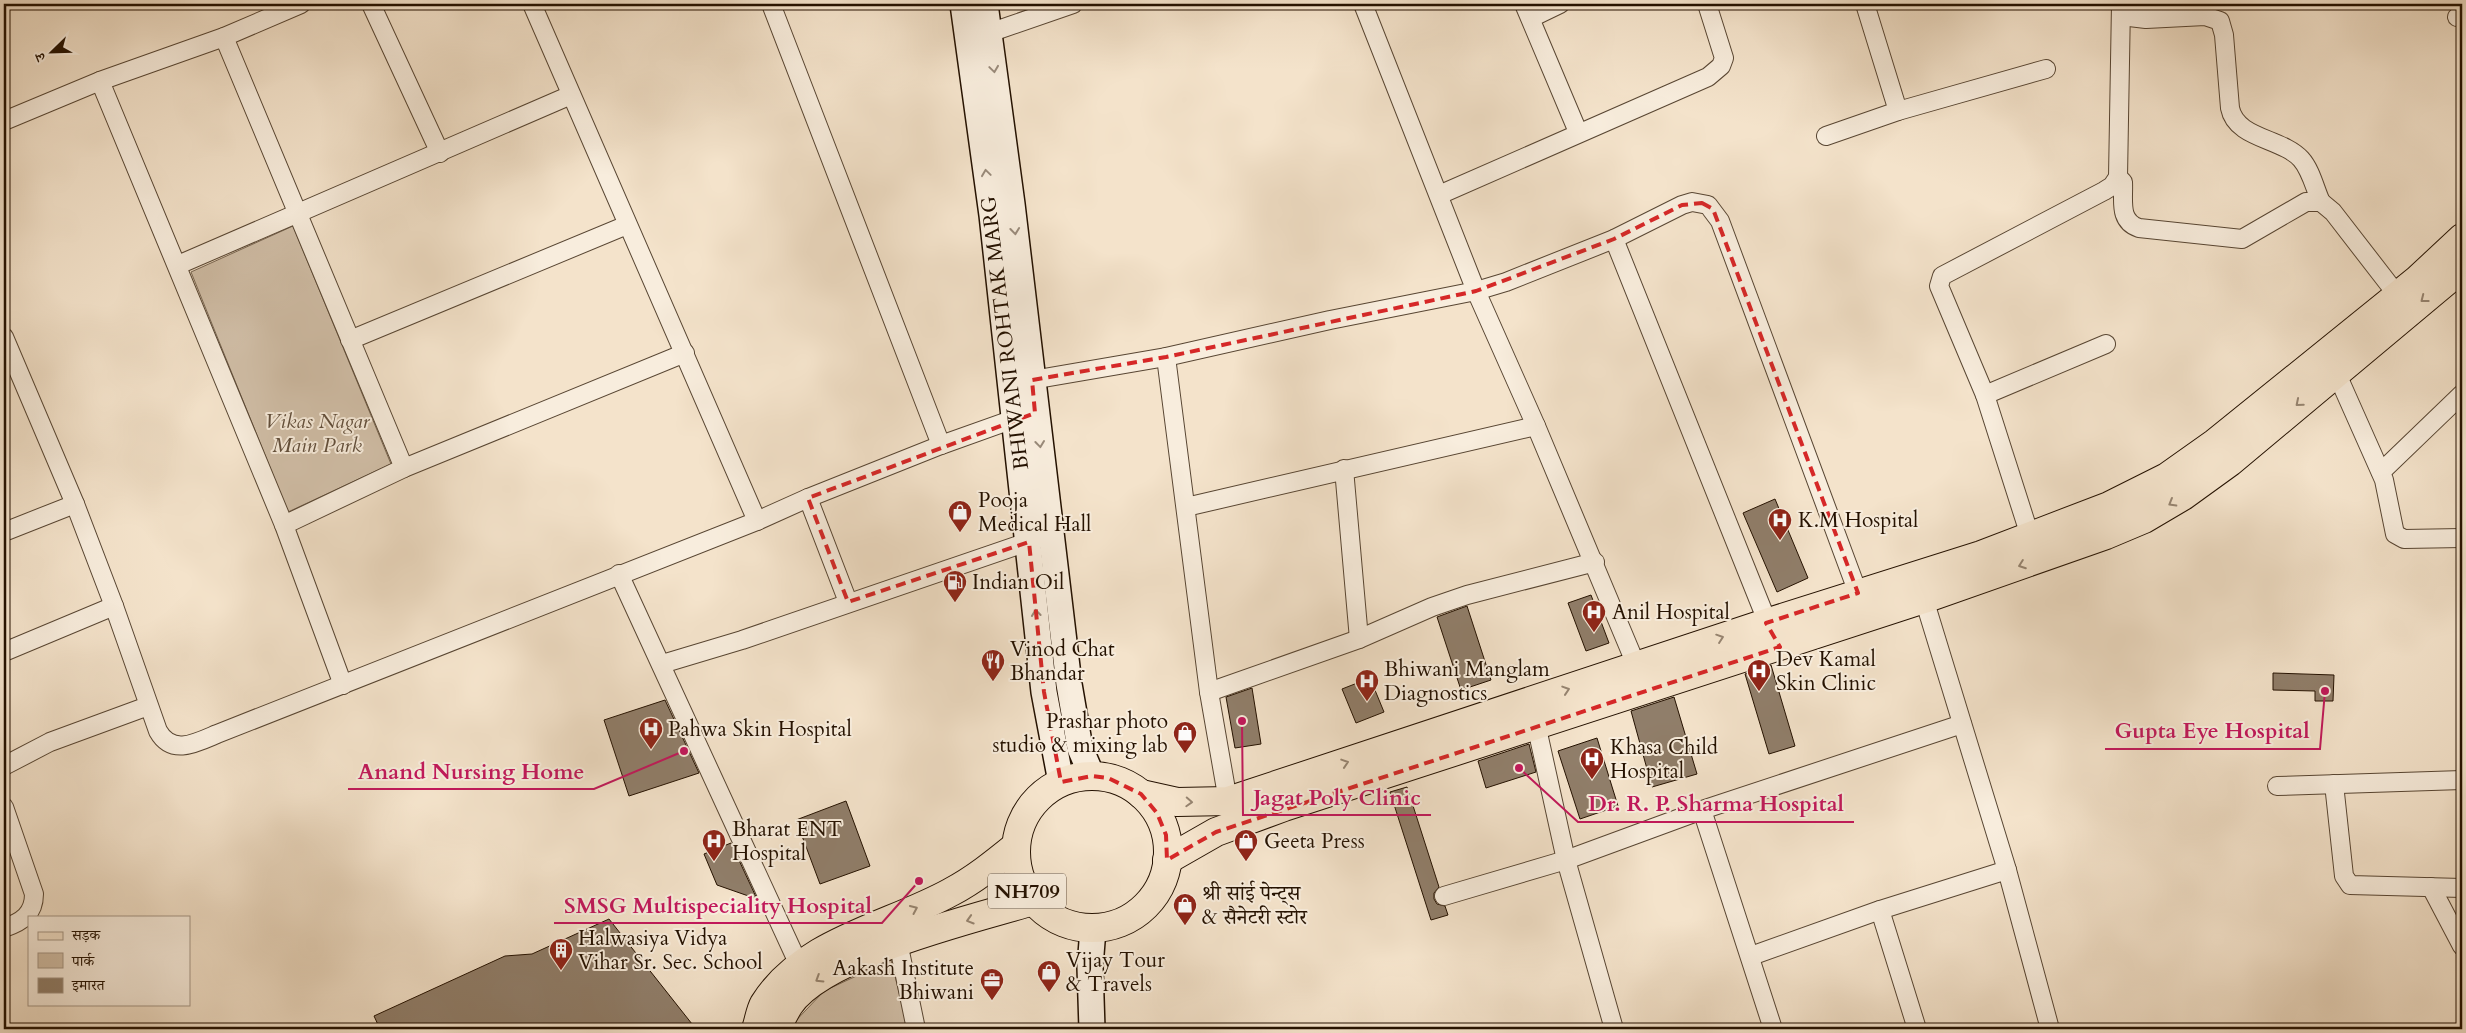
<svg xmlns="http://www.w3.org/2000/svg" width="2466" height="1033" font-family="Cardo,'Noto Serif Devanagari',serif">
<rect width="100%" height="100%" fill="#f4e3cb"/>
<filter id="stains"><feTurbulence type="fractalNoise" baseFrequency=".004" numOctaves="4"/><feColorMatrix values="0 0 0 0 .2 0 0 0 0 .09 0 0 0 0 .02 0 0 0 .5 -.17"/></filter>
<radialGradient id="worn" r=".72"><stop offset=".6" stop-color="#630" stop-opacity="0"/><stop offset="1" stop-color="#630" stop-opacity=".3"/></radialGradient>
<g fill="#d1bfa8" stroke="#7a6854">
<path d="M 293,226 L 391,464 L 288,512 L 191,272 Z"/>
<path d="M 891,960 L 908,1029 L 788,1029 L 824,991 Z"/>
</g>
<g fill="#907e6a" stroke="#241100">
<path d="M 1775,499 L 1808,578 L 1777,592 L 1743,513 Z"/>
<path d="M 1591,595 L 1609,643 L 1586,651 L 1568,603 Z"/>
<path d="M 1467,606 L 1491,680 L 1461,690 L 1437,617 Z"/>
<path d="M 1771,665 L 1795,746 L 1769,754 L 1745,674 Z"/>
<path d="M 2273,673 L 2334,675 L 2333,701 L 2315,701 L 2315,691 L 2273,690 Z"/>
<path d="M 1370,678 L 1384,712 L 1356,723 L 1342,689 Z"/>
<path d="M 1252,688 L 1261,744 L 1235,748 L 1226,697 Z"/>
<path d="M 1674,697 L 1697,774 L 1652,787 L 1631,711 Z"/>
<path d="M 665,700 L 699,773 L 629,796 L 604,720 Z"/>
<path d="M 1597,738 L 1618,806 L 1580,819 L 1558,751 Z"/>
<path d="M 1529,744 L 1536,772 L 1486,788 L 1478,761 Z"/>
<path d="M 1407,787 L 1439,887 L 1434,893 L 1434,899 L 1437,904 L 1445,906 L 1448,915 L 1431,920 L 1390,792 Z"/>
<path d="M 846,801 L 870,866 L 820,884 L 796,820 Z"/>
<path d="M 731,843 L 757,899 L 717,885 L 704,854 Z"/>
<path d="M 609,919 L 696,1029 L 380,1029 L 374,1016 L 505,956 L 532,954 Z"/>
</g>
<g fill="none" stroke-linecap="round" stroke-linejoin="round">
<g stroke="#584633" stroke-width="20">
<g id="street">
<path d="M 371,4 L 440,153"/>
<path d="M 532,4 L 757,521"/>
<path d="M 771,4 L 941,445"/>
<path d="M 1363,4 L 1476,291 L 1536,426 L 1637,667"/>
<path d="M 1524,4 L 1578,132"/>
<path d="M 1865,4 L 1898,111"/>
<path d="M 2121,16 L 2146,19 L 2205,16 L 2220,21 L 2224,35 L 2230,108 C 2236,139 2282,138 2301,159 C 2311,170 2315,189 2321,202"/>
<path d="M 2457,17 L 2462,16"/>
<path d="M 1531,18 L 1560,4"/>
<path d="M 989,33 L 1073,4"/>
<path d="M 224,37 L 404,468"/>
<path d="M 100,81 L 284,525 L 343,685"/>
<path d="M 4,121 L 100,81 L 224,37 L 301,4"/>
<path d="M 1826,136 L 1898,111 L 2046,69"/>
<path d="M 2118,177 L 2123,182 C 2124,200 2118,221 2139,228 L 2242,239 L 2306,202 L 2321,202 L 2333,212 L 2398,296"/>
<path d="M 1439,195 L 1708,77 L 1721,66 L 1724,58 L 1707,4"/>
<path d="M 1614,239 L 1771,631"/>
<path d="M 178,265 L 571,95"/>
<path d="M 4,337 L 75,504 L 114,606 L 158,731 C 172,756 196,743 217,734 L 757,521 L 808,498 L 941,445 L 1025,415"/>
<path d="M 350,340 L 627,225"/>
<path d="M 1166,357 L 1209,692 L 1228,801"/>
<path d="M 2336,372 L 2384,480 L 2395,534 L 2404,539 L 2462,538"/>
<path d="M 1032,380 L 1166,357 L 1330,320 L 1476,291 L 1506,282 L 1614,239 L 1682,205 L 1692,202 L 1708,205 L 1720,221 L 1858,593"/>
<path d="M 1985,395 L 2106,344"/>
<path d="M 1344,469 L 1359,639"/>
<path d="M 2381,472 L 2462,394"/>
<path d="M 808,498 L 848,602"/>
<path d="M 1186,507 L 1536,426"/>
<path d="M 284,525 L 404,468 L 685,353"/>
<path d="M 4,532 L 75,504"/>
<path d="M 2030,536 L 1985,395 L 1939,286 L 1942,276 L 2104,191 L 2112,186 L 2118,177 L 2121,4"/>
<path d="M 619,574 L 799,965"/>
<path d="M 1924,599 L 2007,870 L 2050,1029"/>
<path d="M 4,652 L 114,606"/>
<path d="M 662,664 L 742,640 L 1039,538"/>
<path d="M 1209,692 L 1359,639 L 1432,607 L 1467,595 L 1595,562"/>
<path d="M 1536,724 L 1566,860 L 1614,1029"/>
<path d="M 4,766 L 50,742 L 148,706"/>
<path d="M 2334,784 L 2344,876 L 2350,885 L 2462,888"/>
<path d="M 2277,786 L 2462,780"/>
<path d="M 4,807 L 34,894 C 34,914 22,922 4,928"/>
<path d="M 1702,810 L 1773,1029"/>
<path d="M 2431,887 L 2462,946"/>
<path d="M 1444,896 L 1566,860 L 1702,810 L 1962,724"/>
<path d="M 1880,910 L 1917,1029"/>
<path d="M 898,942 L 916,1029"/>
<path d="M 1751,956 L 1880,910 L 2007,870"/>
</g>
</g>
<g stroke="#241100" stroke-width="28">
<g id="secondary">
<path d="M 963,4 L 992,215 L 1044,692 L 1061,782"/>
<path d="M 985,4 L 1012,204 L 1069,684 L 1080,748 L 1092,776"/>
<path d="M 1092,1029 L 1090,967 L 1093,929"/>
</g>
</g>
<g stroke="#241100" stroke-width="30">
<g id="primary">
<circle cx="1092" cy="852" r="76"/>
<path d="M 1141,794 L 1177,802 L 1228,801 L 1766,623 L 1981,555 L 2109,506 L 2167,477 L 2215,443 L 2417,280 L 2462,238"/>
<path d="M 1167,860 L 1216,832 L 1284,807 L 1924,599 L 2106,535 L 2144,519 L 2183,496 L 2230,462 L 2462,268"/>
<path d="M 756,1029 C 759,1021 760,1011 764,1004 C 803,941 890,926 951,892 C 974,880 995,863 1016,846"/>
<path d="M 776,1029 C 780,1022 784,1013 789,1005 C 824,954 973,919 1033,901"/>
</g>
</g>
<use href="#street" stroke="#f8eddd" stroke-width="18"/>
<use href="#secondary" stroke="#f8eddd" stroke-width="25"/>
<use href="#primary" stroke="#f4e3cb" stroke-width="28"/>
</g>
<defs><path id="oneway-chevron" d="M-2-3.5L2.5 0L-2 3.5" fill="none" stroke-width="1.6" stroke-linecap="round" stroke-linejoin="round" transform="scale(1.25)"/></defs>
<g stroke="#998a7a">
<use href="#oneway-chevron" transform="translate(994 69) rotate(82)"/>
<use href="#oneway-chevron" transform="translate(986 173) rotate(-98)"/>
<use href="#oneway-chevron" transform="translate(1015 231) rotate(84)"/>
<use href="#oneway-chevron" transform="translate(1040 444) rotate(83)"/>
<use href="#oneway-chevron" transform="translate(1036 613) rotate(-96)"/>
</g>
<g stroke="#968470">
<use href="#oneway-chevron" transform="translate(2424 299) rotate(142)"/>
<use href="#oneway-chevron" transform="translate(2299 403) rotate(140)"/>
<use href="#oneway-chevron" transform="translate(2172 503) rotate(150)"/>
<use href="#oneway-chevron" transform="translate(2022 565) rotate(160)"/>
<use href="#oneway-chevron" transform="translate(1720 638) rotate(-19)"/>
<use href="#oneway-chevron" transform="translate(1566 690) rotate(-18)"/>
<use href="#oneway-chevron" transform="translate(1345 763) rotate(-18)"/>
<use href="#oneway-chevron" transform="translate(1189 802) rotate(3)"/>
<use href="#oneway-chevron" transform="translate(914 909) rotate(-24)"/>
<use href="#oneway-chevron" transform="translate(970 920) rotate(163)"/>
<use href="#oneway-chevron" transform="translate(819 979) rotate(148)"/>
</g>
<path fill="none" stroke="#d62828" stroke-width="4" stroke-dasharray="10 6" stroke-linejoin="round" d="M 1702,203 L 1713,209 L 1858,593 L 1766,623 L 1780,647 L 1216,832 L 1167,860 L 1166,835 L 1157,813 L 1141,794 L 1108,778 L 1092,776 L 1061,782 L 1044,692 L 1029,542 L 848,602 L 808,498 L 1035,413 L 1032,380 L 1166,357 L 1476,291 L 1614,239 L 1682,205 Z"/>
<defs>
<g id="shop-pin" transform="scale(1.25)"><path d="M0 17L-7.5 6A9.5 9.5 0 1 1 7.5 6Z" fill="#8f2418" stroke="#f8eddd"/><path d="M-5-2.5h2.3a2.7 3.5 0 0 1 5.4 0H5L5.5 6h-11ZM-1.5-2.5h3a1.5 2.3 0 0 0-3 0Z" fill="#fff"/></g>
<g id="hospital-pin" transform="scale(1.25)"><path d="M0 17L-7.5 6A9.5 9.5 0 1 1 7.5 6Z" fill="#8f2418" stroke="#f8eddd"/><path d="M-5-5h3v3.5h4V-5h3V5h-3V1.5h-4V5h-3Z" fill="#fff"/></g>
<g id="fuel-pin" transform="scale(1.25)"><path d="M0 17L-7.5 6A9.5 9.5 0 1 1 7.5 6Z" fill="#8f2418" stroke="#f8eddd"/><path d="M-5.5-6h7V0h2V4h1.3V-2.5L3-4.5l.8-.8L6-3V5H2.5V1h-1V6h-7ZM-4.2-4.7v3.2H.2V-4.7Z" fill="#fff"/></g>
<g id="restaurant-pin" transform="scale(1.25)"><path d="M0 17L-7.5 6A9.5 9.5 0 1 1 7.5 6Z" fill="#8f2418" stroke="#f8eddd"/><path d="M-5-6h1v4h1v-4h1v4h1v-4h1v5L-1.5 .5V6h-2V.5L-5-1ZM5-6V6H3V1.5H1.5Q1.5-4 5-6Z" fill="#fff"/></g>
<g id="building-pin" transform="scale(1.25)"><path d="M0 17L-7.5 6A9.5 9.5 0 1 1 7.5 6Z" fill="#8f2418" stroke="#f8eddd"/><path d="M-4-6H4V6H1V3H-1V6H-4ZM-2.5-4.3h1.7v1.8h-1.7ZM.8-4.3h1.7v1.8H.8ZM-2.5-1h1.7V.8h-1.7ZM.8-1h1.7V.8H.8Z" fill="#fff"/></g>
<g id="office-pin" transform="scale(1.25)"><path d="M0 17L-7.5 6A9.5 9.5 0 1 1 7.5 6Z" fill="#8f2418" stroke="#f8eddd"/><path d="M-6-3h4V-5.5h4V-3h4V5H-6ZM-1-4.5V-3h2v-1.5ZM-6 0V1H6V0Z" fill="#fff"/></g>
</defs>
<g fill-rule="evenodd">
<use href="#shop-pin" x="960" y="512"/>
<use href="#hospital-pin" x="1780" y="520"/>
<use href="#fuel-pin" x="955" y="582"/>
<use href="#hospital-pin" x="1594" y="612"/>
<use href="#restaurant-pin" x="993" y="661"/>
<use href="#hospital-pin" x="1759" y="671"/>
<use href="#hospital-pin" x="1367" y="681"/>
<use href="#hospital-pin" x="651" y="729"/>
<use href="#shop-pin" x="1185" y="733"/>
<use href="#hospital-pin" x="1592" y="759"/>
<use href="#hospital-pin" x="714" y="841"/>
<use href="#shop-pin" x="1246" y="841"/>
<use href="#shop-pin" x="1185" y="905"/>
<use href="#building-pin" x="561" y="950"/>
<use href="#shop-pin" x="1049" y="972"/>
<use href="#office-pin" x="992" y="980"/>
</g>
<g text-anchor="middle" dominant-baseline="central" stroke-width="4" stroke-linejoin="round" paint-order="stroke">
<rect fill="#f8eddd" stroke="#645342" stroke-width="1" x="988" y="873.5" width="78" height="35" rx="4"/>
<g font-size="20" font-weight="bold" fill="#241100">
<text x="1027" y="891">NH709</text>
</g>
<g font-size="21" fill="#241100" stroke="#f8eddd">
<text transform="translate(1005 333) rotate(-97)">BHIWANI ROHTAK MARG</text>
</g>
<g font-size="21" font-style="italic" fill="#614e3b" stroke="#f8eddd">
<text x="317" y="421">Vikas Nagar<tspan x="317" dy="24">Main Park</tspan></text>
</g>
<g font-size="21" fill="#241100" stroke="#f8eddd" text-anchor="start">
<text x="978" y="500">Pooja<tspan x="978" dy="24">Medical Hall</tspan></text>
<text x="1798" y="520">K.M Hospital</text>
<text x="972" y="582">Indian Oil</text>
<text x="1612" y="612">Anil Hospital</text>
<text x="1010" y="649">Vinod Chat<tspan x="1010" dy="24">Bhandar</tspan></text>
<text x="1776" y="659">Dev Kamal<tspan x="1776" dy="24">Skin Clinic</tspan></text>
<text x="1384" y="669">Bhiwani Manglam<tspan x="1384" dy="24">Diagnostics</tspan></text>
<text x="1168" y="721" text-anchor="end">Prashar photo<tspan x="1168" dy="24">studio &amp; mixing lab</tspan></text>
<text x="668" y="729">Pahwa Skin Hospital</text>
<text x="1610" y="747">Khasa Child<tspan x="1610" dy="24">Hospital</tspan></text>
<text x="732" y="829">Bharat ENT<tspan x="732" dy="24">Hospital</tspan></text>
<text x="1264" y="841">Geeta Press</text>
<text x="1202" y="893">श्री सांई पेन्ट्स<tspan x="1202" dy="24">&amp; सैनेटरी स्टोर</tspan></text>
<text x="578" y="938">Halwasiya Vidya<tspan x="578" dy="24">Vihar Sr. Sec. School</tspan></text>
<text x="1066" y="960">Vijay Tour<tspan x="1066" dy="24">&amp; Travels</tspan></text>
<text x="974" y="968" text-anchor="end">Aakash Institute<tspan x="974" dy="24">Bhiwani</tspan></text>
</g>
</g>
<path fill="none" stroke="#c2185b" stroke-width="2" d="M2325 691L2320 749H2105M684 751L594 789H348M1242 721L1243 815H1431M1519 768L1578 822H1854M919 881L882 923H554"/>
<g fill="#c2185b" stroke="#f8eddd" stroke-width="2">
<circle cx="2325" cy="691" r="5"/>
<circle cx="684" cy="751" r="5"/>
<circle cx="1242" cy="721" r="5"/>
<circle cx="1519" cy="768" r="5"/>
<circle cx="919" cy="881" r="5"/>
</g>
<g font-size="22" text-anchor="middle" font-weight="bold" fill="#c2185b" stroke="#f8eddd" stroke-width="4" stroke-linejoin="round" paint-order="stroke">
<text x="2212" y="738">Gupta Eye Hospital</text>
<text x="471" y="779">Anand Nursing Home</text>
<text x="1337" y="805">Jagat Poly Clinic</text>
<text x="1716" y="811">Dr. R. P. Sharma Hospital</text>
<text x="718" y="913">SMSG Multispeciality Hospital</text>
</g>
<rect width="2466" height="1033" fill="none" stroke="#f4e3cb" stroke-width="20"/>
<rect x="5" y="5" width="2456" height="1023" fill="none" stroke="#241100" stroke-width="2.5"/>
<rect x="10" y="10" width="2446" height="1013" fill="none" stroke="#241100"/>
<rect x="28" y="916" width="162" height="90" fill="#f8eddd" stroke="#a39585"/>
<rect x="38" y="932" width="25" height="8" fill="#f4e3cb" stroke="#a39585"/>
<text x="72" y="940" font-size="15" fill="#241100">सड़क</text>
<rect x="38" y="953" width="25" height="15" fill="#d1bfa8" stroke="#a39585"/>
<text x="72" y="966" font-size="15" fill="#241100">पार्क</text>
<rect x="38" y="978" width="25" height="15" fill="#907e6a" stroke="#a39585"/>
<text x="72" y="990" font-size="15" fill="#241100">इमारत</text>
<g transform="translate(52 52) rotate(247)" stroke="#f8eddd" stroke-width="4" paint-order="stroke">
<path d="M0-4L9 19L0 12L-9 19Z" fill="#241100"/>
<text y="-8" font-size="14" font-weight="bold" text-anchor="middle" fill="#241100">उ</text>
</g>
<rect width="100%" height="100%" filter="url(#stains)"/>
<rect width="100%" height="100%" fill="url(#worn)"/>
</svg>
